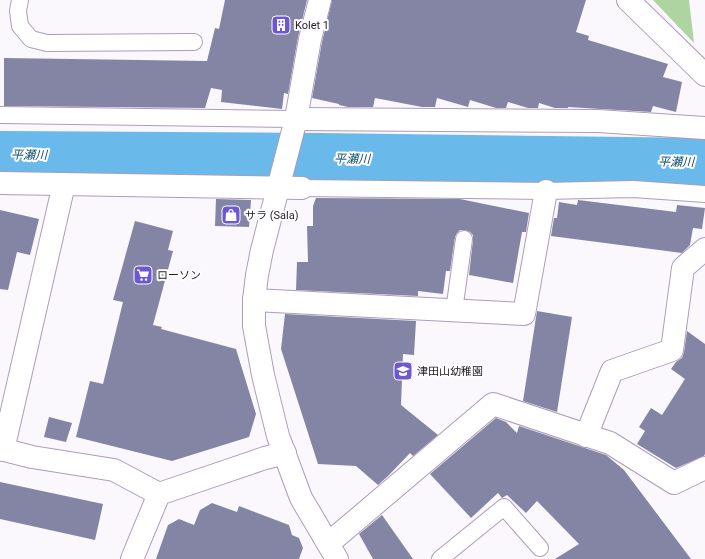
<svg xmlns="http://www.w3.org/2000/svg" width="705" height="559" font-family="Roboto,'Noto Sans JP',sans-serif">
<rect width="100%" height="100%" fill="#faf7fd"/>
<path fill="#aed4a1" d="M 653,0 L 689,0 L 694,43 Z"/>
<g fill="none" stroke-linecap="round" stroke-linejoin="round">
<path stroke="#6ab9eb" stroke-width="48" d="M 0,155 L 319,157 L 705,162"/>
</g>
<g fill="#8485a4">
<path d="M 225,0 L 307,0 L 298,37 L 288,94 L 284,93 L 282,109 L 221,102 L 222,90 L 211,88 L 205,108 L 4,106 L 4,58 L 207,61 L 215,28 L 219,29 Z"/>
<path d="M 332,0 L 586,0 L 576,32 L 589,36 L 588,40 L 668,64 L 663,77 L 682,82 L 676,112 L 653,106 L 651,112 L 568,107 L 568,108 L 555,108 L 539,103 L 538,108 L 528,108 L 508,102 L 506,108 L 496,108 L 470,100 L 468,107 L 437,98 L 435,107 L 422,107 L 375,98 L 373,107 L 348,107 L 339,105 L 339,104 L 312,98 L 322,42 Z"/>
<path d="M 316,198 L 460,199 L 529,213 L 526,232 L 522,232 L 513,283 L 469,275 L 473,240 L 473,235 L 470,232 L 465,230 L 460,230 L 457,233 L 455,237 L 450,271 L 446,271 L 443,294 L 418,291 L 418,296 L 296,290 L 297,262 L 308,262 L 307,226 L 313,226 L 313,206 Z"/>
<path d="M 216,199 L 251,200 L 249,227 L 215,226 Z"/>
<path d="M 578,200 L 676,212 L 677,205 L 705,208 L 702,229 L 693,228 L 690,245 L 682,253 L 551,236 L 554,218 L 557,218 L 559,202 L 577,205 Z"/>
<path d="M 0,210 L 39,219 L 30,255 L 17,252 L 8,290 L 0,289 Z"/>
<path d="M 135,221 L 173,231 L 168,250 L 173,251 L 153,325 L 162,327 L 161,329 L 236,349 L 256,414 L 249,437 L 172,461 L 76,437 L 90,381 L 103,384 L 123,302 L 113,300 Z"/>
<path d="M 537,311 L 572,317 L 557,412 L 523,401 Z"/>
<path d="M 285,314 L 416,321 L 414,355 L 403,354 L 401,405 L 438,435 L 413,456 L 410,453 L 389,475 L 378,485 L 356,466 L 318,464 L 281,349 Z"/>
<path d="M 687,331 L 705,344 L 705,454 L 704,456 L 676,468 L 637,444 L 645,431 L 639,427 L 651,408 L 662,415 L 685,379 L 671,369 L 676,362 L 682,358 L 684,352 Z"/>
<path d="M 49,417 L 72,423 L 66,442 L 44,437 Z"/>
<path d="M 496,418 L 506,422 L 517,433 L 519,426 L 606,455 L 624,470 L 691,559 L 555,559 L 579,544 L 537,501 L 526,513 L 507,495 L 502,498 L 498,493 L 471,518 L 430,474 Z"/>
<path d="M 0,482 L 103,504 L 95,540 L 0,519 Z"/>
<path d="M 212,503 L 237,512 L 239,506 L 289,525 L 292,535 L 299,538 L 303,548 L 299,559 L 156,559 L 168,525 L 179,519 L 194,525 L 200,510 Z"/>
<path d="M 382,515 L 413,559 L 373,559 L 359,534 Z"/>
</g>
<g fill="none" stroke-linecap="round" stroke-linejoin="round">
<g stroke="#ae9cba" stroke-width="18">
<g id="lane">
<path d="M 20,0 L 18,11 L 20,26 L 31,39 L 47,43 L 194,42"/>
<path d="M 0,115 L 296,119"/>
<path d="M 302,188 L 546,191 L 633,189 L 705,194"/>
<path d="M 454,311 L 464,239"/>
<path d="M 440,559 L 504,507 L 540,548"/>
</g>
</g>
<g stroke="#ae9cba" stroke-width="24">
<g id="street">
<path d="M 628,0 L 705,75"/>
<path d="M 296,119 L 598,121 L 705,128"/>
<path d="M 0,183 L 302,188"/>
<path d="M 254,300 L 524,314 L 546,191"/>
<path d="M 586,436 L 612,371 L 672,350 L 683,268 L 705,249"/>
<path d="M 0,449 L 32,457 L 114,470 L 159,494"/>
<path d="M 3,450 L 64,184"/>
<path d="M 329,543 L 493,404 L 610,443 L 674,483 L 705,468"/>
<path d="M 132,559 L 159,494 L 265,458 L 285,453"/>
</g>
</g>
<g stroke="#ae9cba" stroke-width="24">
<path id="secondary" d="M 320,0 L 310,39 L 296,119 L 262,250 L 257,275 L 254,300 L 254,326 L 263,375 L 278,436 L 301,498 L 337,559"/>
</g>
<use href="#lane" stroke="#fff" stroke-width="16"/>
<use href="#street" stroke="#fff" stroke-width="22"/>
<use href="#secondary" stroke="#fff" stroke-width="22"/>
</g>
<defs>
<g id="building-square" transform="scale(1)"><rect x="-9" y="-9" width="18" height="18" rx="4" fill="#6b58d2" stroke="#fff"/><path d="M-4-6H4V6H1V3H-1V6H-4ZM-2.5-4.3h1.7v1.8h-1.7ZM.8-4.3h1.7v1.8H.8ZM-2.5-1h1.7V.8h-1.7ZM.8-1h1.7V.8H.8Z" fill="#fff"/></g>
<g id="shop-square" transform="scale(1)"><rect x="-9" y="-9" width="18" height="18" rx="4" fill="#6b58d2" stroke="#fff"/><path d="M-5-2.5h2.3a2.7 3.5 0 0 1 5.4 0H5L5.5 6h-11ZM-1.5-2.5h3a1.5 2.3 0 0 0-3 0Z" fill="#fff"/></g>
<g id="supermarket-square" transform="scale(1)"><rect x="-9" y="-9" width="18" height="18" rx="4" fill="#6b58d2" stroke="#fff"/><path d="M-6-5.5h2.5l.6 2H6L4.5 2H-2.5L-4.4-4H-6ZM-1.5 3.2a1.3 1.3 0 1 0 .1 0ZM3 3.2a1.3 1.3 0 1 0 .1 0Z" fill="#fff"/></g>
<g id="school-square" transform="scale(1)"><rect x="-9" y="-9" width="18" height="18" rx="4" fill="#6b58d2" stroke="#fff"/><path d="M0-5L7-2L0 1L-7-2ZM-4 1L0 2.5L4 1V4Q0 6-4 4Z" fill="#fff"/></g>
</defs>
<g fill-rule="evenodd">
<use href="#building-square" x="281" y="25"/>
<use href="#shop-square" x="231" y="215"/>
<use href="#supermarket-square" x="143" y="275"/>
<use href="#school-square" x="403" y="371"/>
</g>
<g text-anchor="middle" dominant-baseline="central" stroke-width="4" stroke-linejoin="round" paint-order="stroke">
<g font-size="11" fill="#231c27" stroke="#fff" text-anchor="start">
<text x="295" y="25">Kolet 1</text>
<text x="245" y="215">サラ (Sala)</text>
<text x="157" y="275">ローソン</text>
<text x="417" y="371">津田山幼稚園</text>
</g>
<g font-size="12" font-style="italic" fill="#0c4c6d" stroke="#fff">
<text transform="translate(29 155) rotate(1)">平瀬川</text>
<text transform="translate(352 159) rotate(1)">平瀬川</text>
<text transform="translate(676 162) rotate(1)">平瀬川</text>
</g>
</g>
</svg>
